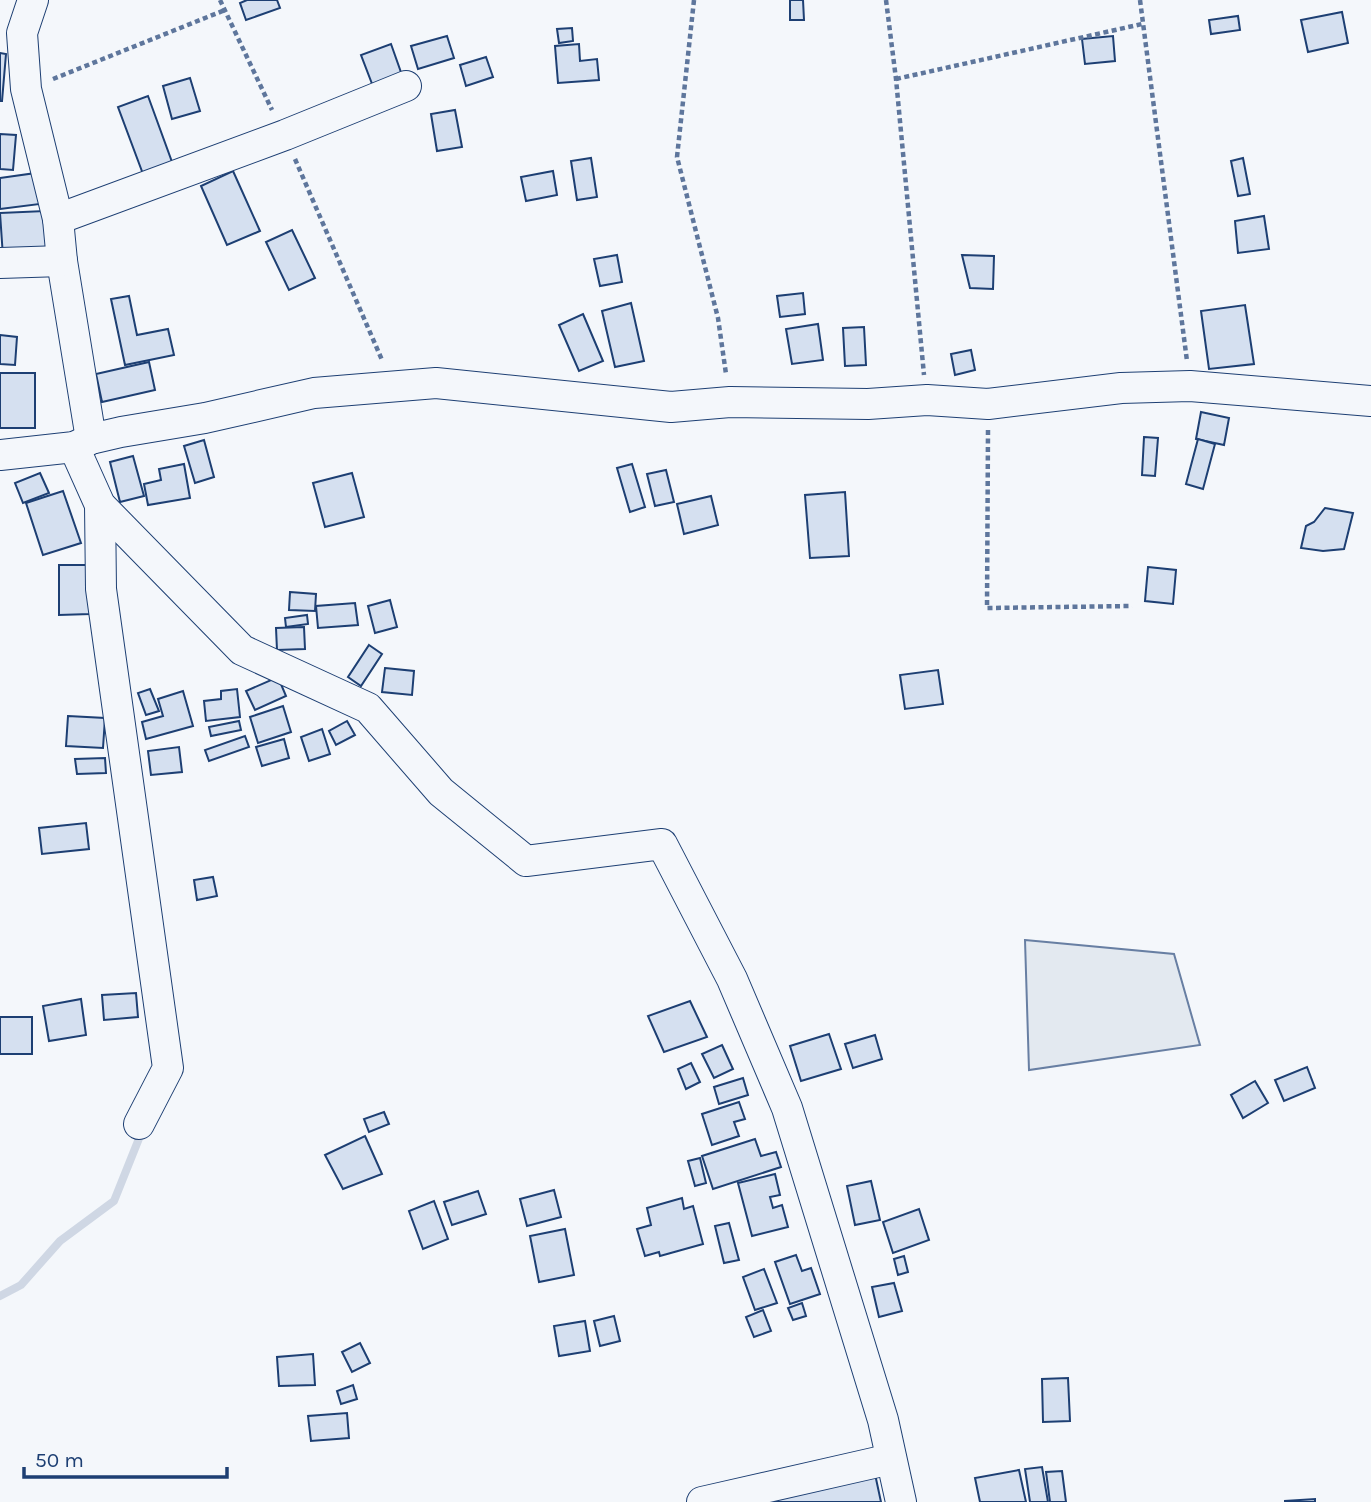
<svg xmlns="http://www.w3.org/2000/svg" width="1371" height="1502" font-family="Karla,sans-serif">
<rect width="100%" height="100%" fill="#f4f7fb"/>
<path fill="#e3e9f0" stroke="#687fa3" stroke-width="2" d="M 1025,940 L 1174,954 L 1200,1045 L 1029,1070 Z"/>
<g fill="none" stroke-linecap="round" stroke-linejoin="round">
<path stroke="#cfd7e4" stroke-width="8" d="M 0,1296 L 21,1285 L 60,1241 L 114,1201 L 142,1131"/>
</g>
<g fill="#d5e0f0" stroke="#1d3f73" stroke-width="2">
<path d="M 247,0 L 277,0 L 280,8 L 246,20 L 240,3 Z"/>
<path d="M 790,0 L 803,0 L 804,20 L 790,20 Z"/>
<path d="M 1342,12 L 1348,43 L 1308,52 L 1301,20 Z"/>
<path d="M 1238,16 L 1240,30 L 1211,34 L 1209,20 Z"/>
<path d="M 572,28 L 573,41 L 559,43 L 557,29 Z"/>
<path d="M 447,36 L 454,58 L 418,69 L 411,46 Z"/>
<path d="M 1113,36 L 1115,61 L 1085,64 L 1082,39 Z"/>
<path d="M 391,44 L 403,78 L 374,89 L 361,55 Z"/>
<path d="M 579,44 L 580,61 L 597,59 L 599,80 L 558,83 L 555,46 Z"/>
<path d="M 0,53 L 6,54 L 2,101 L 0,101 Z"/>
<path d="M 486,57 L 493,77 L 466,86 L 460,65 Z"/>
<path d="M 190,78 L 200,111 L 172,119 L 163,86 Z"/>
<path d="M 148,96 L 172,162 L 143,174 L 118,107 Z"/>
<path d="M 455,110 L 462,147 L 437,151 L 431,114 Z"/>
<path d="M 0,134 L 16,135 L 13,170 L 0,169 Z"/>
<path d="M 591,158 L 597,197 L 577,200 L 571,161 Z"/>
<path d="M 1243,158 L 1250,194 L 1238,196 L 1231,161 Z"/>
<path d="M 233,171 L 260,231 L 227,245 L 201,186 Z"/>
<path d="M 553,171 L 557,195 L 526,201 L 521,177 Z"/>
<path d="M 36,173 L 40,204 L 0,209 L 0,178 Z"/>
<path d="M 45,211 L 47,255 L 3,257 L 0,213 Z"/>
<path d="M 1264,216 L 1269,249 L 1238,253 L 1235,221 Z"/>
<path d="M 292,230 L 315,278 L 289,290 L 266,242 Z"/>
<path d="M 617,255 L 622,282 L 600,286 L 594,259 Z"/>
<path d="M 962,255 L 994,256 L 993,289 L 970,288 Z"/>
<path d="M 803,293 L 805,314 L 780,317 L 777,296 Z"/>
<path d="M 129,296 L 137,335 L 168,329 L 174,355 L 125,365 L 111,299 Z"/>
<path d="M 631,303 L 644,361 L 615,367 L 602,311 Z"/>
<path d="M 1245,305 L 1254,364 L 1209,369 L 1201,311 Z"/>
<path d="M 583,314 L 603,361 L 579,371 L 559,325 Z"/>
<path d="M 818,324 L 823,360 L 792,364 L 786,329 Z"/>
<path d="M 864,327 L 866,365 L 845,366 L 843,328 Z"/>
<path d="M 0,335 L 17,337 L 15,365 L 0,364 Z"/>
<path d="M 971,350 L 975,370 L 955,375 L 951,354 Z"/>
<path d="M 149,362 L 155,390 L 102,402 L 96,374 Z"/>
<rect x="0" y="373" width="35" height="55"/>
<path d="M 1201,412 L 1229,418 L 1224,445 L 1196,439 Z"/>
<path d="M 1144,437 L 1158,438 L 1155,476 L 1142,475 Z"/>
<path d="M 1198,439 L 1215,444 L 1203,489 L 1186,484 Z"/>
<path d="M 204,440 L 214,477 L 195,483 L 184,446 Z"/>
<path d="M 133,456 L 144,496 L 120,502 L 110,462 Z"/>
<path d="M 184,464 L 190,498 L 148,505 L 144,484 L 161,480 L 159,469 Z"/>
<path d="M 632,464 L 645,507 L 630,512 L 617,468 Z"/>
<path d="M 666,470 L 674,502 L 655,506 L 647,474 Z"/>
<path d="M 40,473 L 49,493 L 23,503 L 15,483 Z"/>
<path d="M 352,473 L 364,517 L 325,527 L 313,483 Z"/>
<path d="M 63,491 L 81,543 L 43,555 L 26,503 Z"/>
<path d="M 845,492 L 849,556 L 810,558 L 805,495 Z"/>
<path d="M 711,496 L 718,525 L 684,534 L 677,504 Z"/>
<path d="M 1325,508 L 1353,513 L 1344,549 L 1323,551 L 1301,548 L 1306,526 L 1314,522 Z"/>
<path d="M 59,565 L 89,565 L 90,614 L 59,615 Z"/>
<path d="M 1148,567 L 1176,570 L 1173,604 L 1145,601 Z"/>
<path d="M 290,592 L 316,594 L 315,611 L 289,610 Z"/>
<path d="M 390,600 L 397,627 L 375,633 L 368,606 Z"/>
<path d="M 355,603 L 358,625 L 318,628 L 316,606 Z"/>
<path d="M 307,615 L 308,624 L 286,627 L 285,618 Z"/>
<path d="M 304,627 L 305,649 L 277,650 L 276,628 Z"/>
<path d="M 369,645 L 382,654 L 361,686 L 348,677 Z"/>
<path d="M 385,668 L 414,671 L 412,695 L 382,692 Z"/>
<path d="M 938,670 L 943,704 L 905,709 L 900,675 Z"/>
<path d="M 278,677 L 286,696 L 255,710 L 246,691 Z"/>
<path d="M 150,689 L 159,711 L 146,715 L 138,693 Z"/>
<path d="M 237,689 L 240,717 L 206,721 L 204,701 L 221,699 L 221,691 Z"/>
<path d="M 183,691 L 193,726 L 146,739 L 142,722 L 163,716 L 158,699 Z"/>
<path d="M 283,706 L 291,732 L 258,743 L 250,717 Z"/>
<path d="M 68,716 L 105,718 L 103,748 L 66,746 Z"/>
<path d="M 239,721 L 241,730 L 211,736 L 209,727 Z"/>
<path d="M 347,721 L 355,735 L 336,745 L 329,731 Z"/>
<path d="M 322,729 L 330,754 L 309,761 L 301,737 Z"/>
<path d="M 245,736 L 249,747 L 209,761 L 205,750 Z"/>
<path d="M 284,739 L 289,758 L 262,766 L 256,747 Z"/>
<path d="M 179,747 L 182,772 L 151,775 L 148,751 Z"/>
<path d="M 105,758 L 106,773 L 77,774 L 75,759 Z"/>
<path d="M 86,823 L 89,849 L 42,854 L 39,828 Z"/>
<path d="M 213,877 L 217,896 L 197,900 L 194,880 Z"/>
<path d="M 136,993 L 138,1017 L 104,1020 L 102,995 Z"/>
<path d="M 81,999 L 86,1035 L 49,1041 L 43,1006 Z"/>
<path d="M 690,1001 L 707,1037 L 664,1052 L 648,1016 Z"/>
<rect x="0" y="1017" width="32" height="37"/>
<path d="M 829,1034 L 841,1069 L 801,1081 L 790,1046 Z"/>
<path d="M 875,1035 L 882,1059 L 853,1068 L 845,1044 Z"/>
<path d="M 722,1045 L 733,1069 L 714,1078 L 702,1054 Z"/>
<path d="M 691,1063 L 700,1082 L 686,1089 L 678,1069 Z"/>
<path d="M 1307,1067 L 1315,1088 L 1284,1101 L 1275,1080 Z"/>
<path d="M 743,1078 L 748,1095 L 719,1104 L 714,1087 Z"/>
<path d="M 1255,1081 L 1268,1103 L 1243,1118 L 1231,1095 Z"/>
<path d="M 739,1102 L 745,1119 L 734,1122 L 739,1136 L 712,1145 L 702,1114 Z"/>
<path d="M 384,1112 L 389,1124 L 369,1132 L 364,1119 Z"/>
<path d="M 365,1136 L 382,1174 L 343,1189 L 325,1155 Z"/>
<path d="M 755,1139 L 761,1156 L 776,1152 L 781,1167 L 713,1189 L 702,1156 Z"/>
<path d="M 700,1158 L 706,1183 L 695,1186 L 688,1161 Z"/>
<path d="M 775,1174 L 780,1195 L 770,1197 L 773,1208 L 782,1205 L 788,1227 L 752,1236 L 738,1183 Z"/>
<path d="M 871,1181 L 880,1220 L 855,1225 L 847,1186 Z"/>
<path d="M 554,1190 L 561,1217 L 527,1226 L 520,1199 Z"/>
<path d="M 478,1191 L 486,1214 L 452,1225 L 444,1202 Z"/>
<path d="M 682,1198 L 684,1209 L 693,1206 L 703,1244 L 660,1256 L 659,1252 L 645,1256 L 637,1229 L 651,1225 L 647,1208 Z"/>
<path d="M 434,1201 L 448,1239 L 423,1249 L 409,1211 Z"/>
<path d="M 919,1209 L 929,1240 L 893,1253 L 883,1222 Z"/>
<path d="M 729,1223 L 739,1260 L 724,1263 L 715,1226 Z"/>
<path d="M 565,1229 L 574,1275 L 539,1282 L 530,1236 Z"/>
<path d="M 796,1255 L 802,1271 L 811,1268 L 820,1294 L 790,1304 L 775,1262 Z"/>
<path d="M 904,1256 L 908,1272 L 898,1275 L 894,1259 Z"/>
<path d="M 764,1269 L 777,1303 L 755,1310 L 743,1277 Z"/>
<path d="M 894,1283 L 902,1311 L 879,1317 L 872,1287 Z"/>
<path d="M 802,1303 L 806,1316 L 793,1320 L 788,1308 Z"/>
<path d="M 763,1310 L 771,1331 L 754,1337 L 746,1317 Z"/>
<path d="M 614,1316 L 620,1341 L 600,1346 L 594,1321 Z"/>
<path d="M 585,1321 L 590,1351 L 559,1356 L 554,1326 Z"/>
<path d="M 360,1343 L 370,1363 L 352,1372 L 342,1352 Z"/>
<path d="M 313,1354 L 315,1385 L 279,1386 L 277,1357 Z"/>
<path d="M 1068,1378 L 1070,1421 L 1043,1422 L 1042,1379 Z"/>
<path d="M 353,1385 L 357,1399 L 341,1404 L 337,1391 Z"/>
<path d="M 347,1413 L 349,1438 L 311,1441 L 308,1416 Z"/>
<path d="M 1042,1467 L 1048,1502 L 1030,1502 L 1025,1469 Z"/>
<path d="M 1019,1470 L 1026,1502 L 980,1502 L 975,1478 Z"/>
<path d="M 1062,1471 L 1066,1502 L 1050,1502 L 1046,1472 Z"/>
<path d="M 875,1474 L 881,1502 L 767,1502 Z"/>
<path d="M 1315,1499 L 1315,1502 L 1285,1502 L 1285,1501 Z"/>
</g>
<g fill="none" stroke-linecap="round" stroke-linejoin="round">
<g stroke="#1d3f73" stroke-width="32">
<g id="minor">
<path d="M 33,0 L 22,33 L 26,89 L 58,219 L 62,261 L 91,439"/>
<path d="M 58,219 L 285,135 L 406,86"/>
<path d="M 0,263 L 62,261"/>
<path d="M 74,447 L 100,505 L 242,650 L 368,708 L 441,792 L 526,861 L 662,844 L 732,979 L 787,1108 L 883,1420 L 901,1502"/>
<path d="M 0,455 L 74,447 L 91,439 L 121,432 L 205,418 L 314,393 L 436,383 L 671,407 L 730,402 L 868,404 L 927,400 L 988,404 L 1121,388 L 1190,386 L 1371,401"/>
<path d="M 100,505 L 101,589 L 168,1068 L 139,1124"/>
<path d="M 702,1502 L 891,1459"/>
</g>
</g>
<g stroke="#5e769c" stroke-width="4.5" stroke-dasharray="5 3.5" stroke-linecap="butt">
<path d="M 220,0 L 272,110"/>
<path d="M 694,0 L 677,157 L 718,318 L 726,374"/>
<path d="M 886,0 L 896,79 L 924,375"/>
<path d="M 1140,0 L 1187,361"/>
<path d="M 53,79 L 225,10"/>
<path d="M 896,79 L 1142,24"/>
<path d="M 295,159 L 382,360"/>
<path d="M 988,430 L 987,608 L 1132,606"/>
</g>
<use href="#minor" stroke="#f4f7fb" stroke-width="30"/>
</g>
<path d="M24 1467v10h203v-10" fill="none" stroke="#1d3f73" stroke-width="3.5"/>
<text x="35" y="1467" font-size="21" fill="#1d3f73" stroke="#f4f7fb" stroke-width="5" paint-order="stroke">50 m</text>
</svg>
